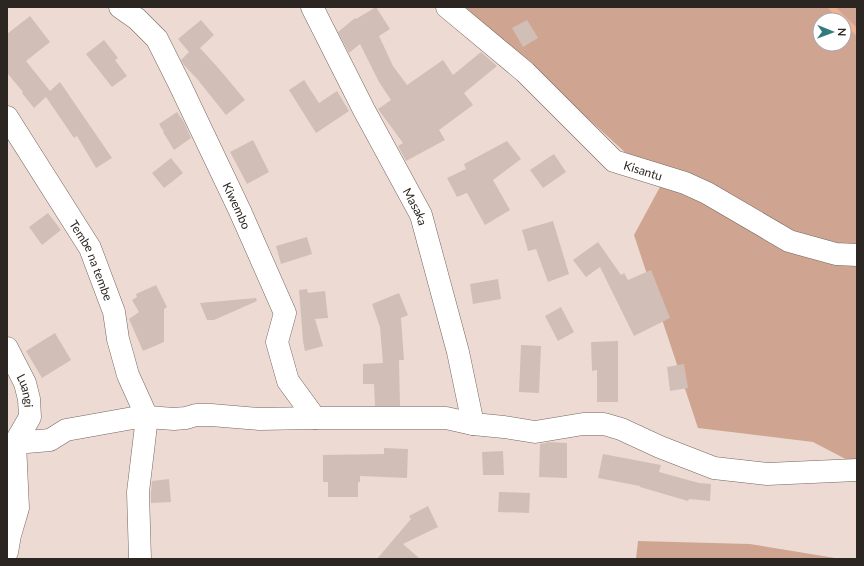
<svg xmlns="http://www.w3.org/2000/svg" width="864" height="566" font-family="Lato,sans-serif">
<rect width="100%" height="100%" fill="#eddbd3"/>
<g fill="#cfa591" fill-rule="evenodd">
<path d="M 465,7 L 857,7 L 857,465 L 813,442 L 698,428 L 634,235 L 661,185 ZM 820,20 L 844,20 L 844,44 L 820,44 Z"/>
<path d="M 638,541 L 750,544 L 841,559 L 636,559 Z"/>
</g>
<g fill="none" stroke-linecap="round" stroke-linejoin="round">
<path stroke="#f1b193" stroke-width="6" d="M 831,7 L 857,32"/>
</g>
<g fill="#d1bfb7">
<path d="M 376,7 L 390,29 L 379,36 L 393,66 L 407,85 L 443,60 L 453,75 L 481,52 L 497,66 L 464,93 L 473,105 L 439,130 L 445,140 L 406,161 L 398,146 L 403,143 L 378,109 L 391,100 L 379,82 L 360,44 L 349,53 L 338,32 L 355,18 L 356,19 Z"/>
<path d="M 30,16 L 50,42 L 26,61 L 50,91 L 60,82 L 112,158 L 96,168 L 77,136 L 74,138 L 46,97 L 34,108 L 22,93 L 23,92 L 8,74 L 7,75 L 7,34 Z"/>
<path d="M 201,20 L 214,35 L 200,48 L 220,70 L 245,100 L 226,115 L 198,80 L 184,65 L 181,60 L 189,52 L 178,39 Z"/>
<path d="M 527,20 L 538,38 L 523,47 L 512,28 Z"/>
<path d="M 104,40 L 118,58 L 115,60 L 127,76 L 112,87 L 86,54 Z"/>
<path d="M 304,80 L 319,103 L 337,91 L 349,111 L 316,133 L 289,90 Z"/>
<path d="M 177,112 L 184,122 L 191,138 L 174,150 L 163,132 L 164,132 L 159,124 Z"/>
<path d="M 253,140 L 269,172 L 247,184 L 230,152 Z"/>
<path d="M 507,141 L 521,159 L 493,180 L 510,210 L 485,225 L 467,193 L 457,197 L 447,178 L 466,169 L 464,164 Z"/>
<path d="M 554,154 L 566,172 L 543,188 L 530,170 Z"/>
<path d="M 171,158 L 183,173 L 164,188 L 152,173 Z"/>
<path d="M 48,213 L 61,230 L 42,245 L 29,227 Z"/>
<path d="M 553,221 L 569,274 L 548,282 L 536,249 L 528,251 L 522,230 Z"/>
<path d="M 307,237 L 312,254 L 281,264 L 276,246 Z"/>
<path d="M 598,242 L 621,275 L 624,273 L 628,280 L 651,270 L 670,318 L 634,336 L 600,267 L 586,277 L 573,260 Z"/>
<path d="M 498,279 L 501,299 L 473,304 L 470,284 Z"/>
<path d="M 156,285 L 167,307 L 164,309 L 164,342 L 143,351 L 129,319 L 139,312 L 132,300 L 137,297 L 136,294 Z"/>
<path d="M 307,289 L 308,293 L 325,291 L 328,318 L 315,319 L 323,346 L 305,351 L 303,341 L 299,290 Z"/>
<path d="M 399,293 L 408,315 L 401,318 L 404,360 L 399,360 L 400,406 L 375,406 L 374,384 L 363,384 L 363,364 L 383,363 L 380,327 L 372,304 Z"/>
<path d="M 256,298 L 257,301 L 214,320 L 207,320 L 200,303 Z"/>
<path d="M 561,307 L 574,332 L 558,341 L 545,316 Z"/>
<path d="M 55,333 L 71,360 L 42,378 L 26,351 Z"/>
<path d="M 618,341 L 618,402 L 597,402 L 597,370 L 592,371 L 591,342 Z"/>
<path d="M 521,345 L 541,346 L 539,393 L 519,392 Z"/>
<path d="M 684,364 L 688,388 L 670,391 L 667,367 Z"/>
<path d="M 549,442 L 567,443 L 567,478 L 539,477 L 540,444 Z"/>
<path d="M 384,448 L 408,449 L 407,478 L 360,476 L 360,482 L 358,482 L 358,497 L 328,497 L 328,482 L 323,482 L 323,455 L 384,454 Z"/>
<path d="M 503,451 L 504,475 L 483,475 L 482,452 Z"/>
<path d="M 603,454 L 661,465 L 659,472 L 699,483 L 711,484 L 710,501 L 689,499 L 688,501 L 640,487 L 640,486 L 598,478 Z"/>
<path d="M 169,479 L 171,502 L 151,503 L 151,493 L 152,481 Z"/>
<path d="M 499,492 L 530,493 L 529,513 L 498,512 Z"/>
<path d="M 428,506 L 438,527 L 403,544 L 420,559 L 377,559 L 411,519 L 409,516 Z"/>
</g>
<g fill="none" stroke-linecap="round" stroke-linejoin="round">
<g stroke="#76665f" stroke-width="23">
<g id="street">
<path id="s1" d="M 120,7 L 137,19 L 157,39 L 179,83 L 240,211 L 285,313 L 277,342 L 288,381 L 315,418"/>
<path id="s2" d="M 312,7 L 364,110 L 421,215 L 458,352 L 473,424"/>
<path id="s3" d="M 447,7 L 525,72 L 614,161 L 685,183 L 707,193 L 789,241 L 836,254 L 857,255"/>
<path id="s4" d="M 7,117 L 90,248 L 114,312 L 118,339 L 128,375 L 147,417 L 138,492 L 140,559"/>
<path id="s5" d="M 7,348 L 25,383 L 29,399 L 30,417 L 15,443 L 18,508 L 10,535 L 7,552"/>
<path d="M 7,445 L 15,443 L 50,440 L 66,430 L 133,418 L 147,417 L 174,419 L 186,418 L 196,415 L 211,415 L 259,419 L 315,418 L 446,418 L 473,424 L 504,427 L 535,432 L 583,424 L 604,424 L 621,429 L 660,447 L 714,468 L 767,474 L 857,470"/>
</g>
</g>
<use href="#street" stroke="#fff" stroke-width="22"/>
</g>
<g text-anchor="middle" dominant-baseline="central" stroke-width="3.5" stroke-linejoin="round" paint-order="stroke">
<g font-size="12" fill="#2c2622" stroke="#fff">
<text stroke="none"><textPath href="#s3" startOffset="258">Kisantu</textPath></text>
<text stroke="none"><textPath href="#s1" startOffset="234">Kiwembo</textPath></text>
<text stroke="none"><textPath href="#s2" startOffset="225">Masaka</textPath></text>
<text stroke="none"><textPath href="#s4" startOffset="167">Tembe na tembe</textPath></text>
<text stroke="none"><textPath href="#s5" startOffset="47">Luangi</textPath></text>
</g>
</g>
<rect width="864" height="566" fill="none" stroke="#2c2622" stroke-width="16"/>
<g transform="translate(832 32) rotate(91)"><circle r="19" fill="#ffffff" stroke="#aba8a7"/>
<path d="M0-3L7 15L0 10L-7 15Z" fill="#327b7c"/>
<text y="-6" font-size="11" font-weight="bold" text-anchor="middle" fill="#2c2622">N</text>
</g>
</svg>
